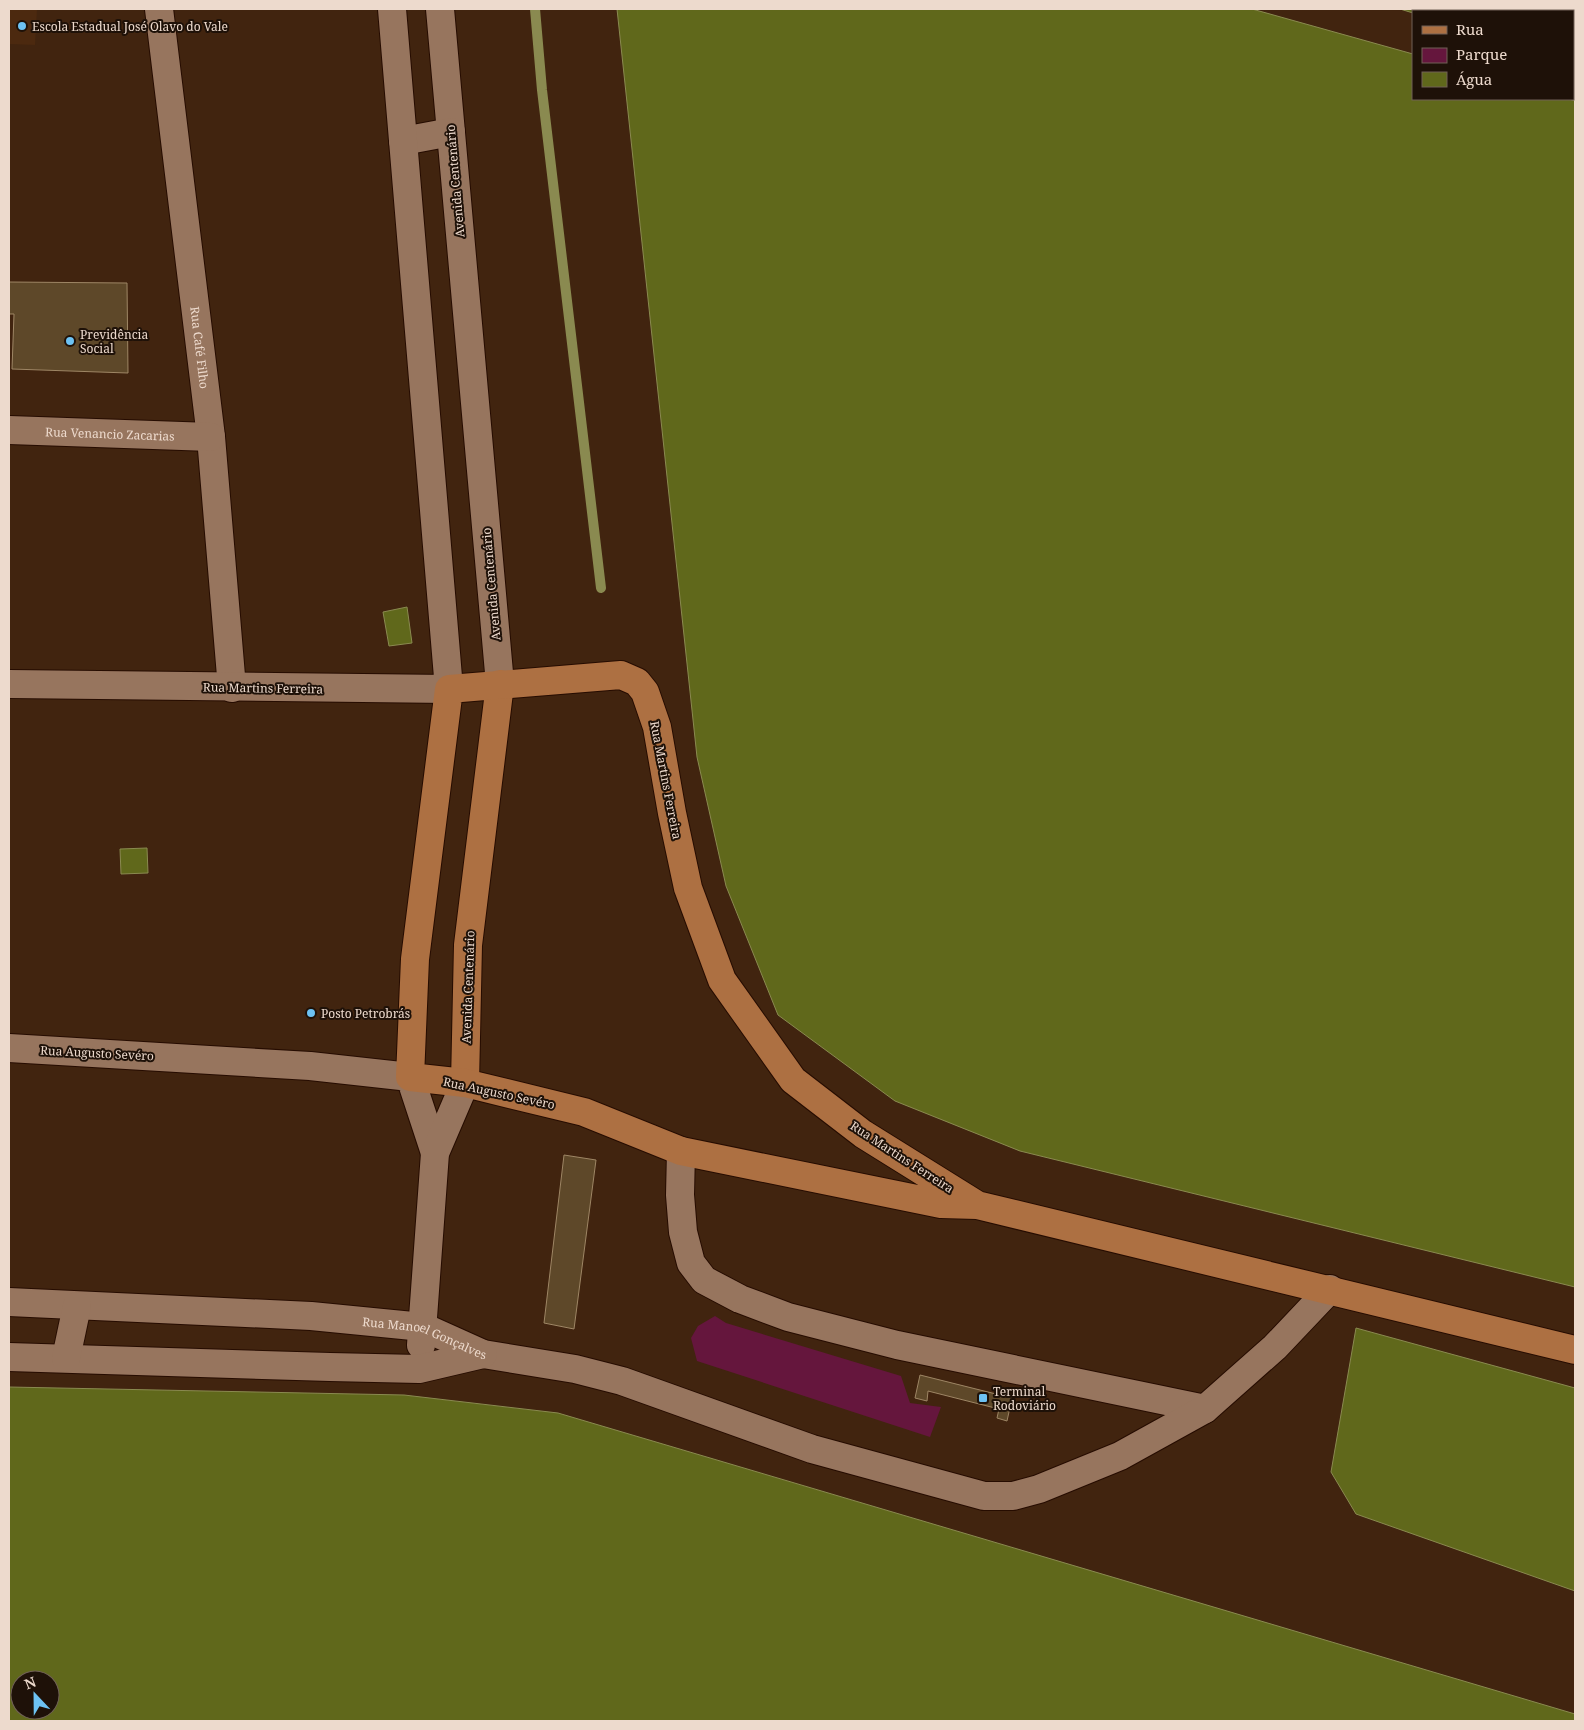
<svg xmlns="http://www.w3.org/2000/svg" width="1584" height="1730" font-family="'Noto Serif',serif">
<rect width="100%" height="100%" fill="#41240f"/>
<path fill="#4c290f" d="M 9,9 L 37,9 L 35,45 L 9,44 Z"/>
<path fill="#65163d" d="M 715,1316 L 726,1323 L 901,1376 L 910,1403 L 941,1407 L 930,1437 L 697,1361 L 691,1338 L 698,1326 Z"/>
<g fill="#60681b" stroke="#8a8a50" fill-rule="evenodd">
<path d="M 617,9 L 1252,9 L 1413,54 L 1413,99 L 1569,99 L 1575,101 L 1575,1287 L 1020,1151 L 895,1101 L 778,1015 L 726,886 L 697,757 Z"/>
<path d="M 1400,9 L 1575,9 L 1575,60 L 1573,59 L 1573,11 L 1413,11 L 1413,13 Z"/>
<path d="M 407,607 L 412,643 L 389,646 L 383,612 Z"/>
<path d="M 147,848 L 148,873 L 121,874 L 120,849 Z"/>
<path d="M 1356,1328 L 1575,1388 L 1575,1591 L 1356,1514 L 1331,1472 Z"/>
<path d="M 9,1387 L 404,1395 L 558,1413 L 1575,1714 L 1575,1721 L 9,1721 ZM 20,1680 L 50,1680 L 50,1710 L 20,1710 Z"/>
</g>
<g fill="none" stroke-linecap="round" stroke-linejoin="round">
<path stroke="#8a8a50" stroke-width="10" d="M 535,9 L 542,90 L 601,588"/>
</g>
<g fill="#5e4829" stroke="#9e8665">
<path d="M 9,282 L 127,283 L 128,373 L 12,369 L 14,314 L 9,314 Z"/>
<path d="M 564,1155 L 596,1160 L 574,1329 L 544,1323 Z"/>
<path d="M 920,1375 L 1012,1398 L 1007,1421 L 997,1418 L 999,1409 L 928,1391 L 927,1401 L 915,1398 Z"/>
</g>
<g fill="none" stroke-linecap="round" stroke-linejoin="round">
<g stroke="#260c00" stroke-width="30">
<g id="minor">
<path id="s1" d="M 159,9 L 211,437 L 232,688"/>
<path d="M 440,9 L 500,684"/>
<path d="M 403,141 L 451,132"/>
<path id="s2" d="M 9,430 L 211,437"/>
<path d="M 9,684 L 449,689 L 392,9"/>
<path d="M 9,1048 L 310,1066 L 410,1077 L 435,1153"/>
<path d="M 681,1151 L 680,1195 L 683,1232 L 691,1263 L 704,1280 L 740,1299 L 788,1317 L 897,1345 L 1205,1409"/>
<path id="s3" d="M 9,1302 L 311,1316 L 423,1327 L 483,1354 L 575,1369 L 622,1381 L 812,1449 L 984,1496 L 1013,1496 L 1039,1489 L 1120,1456 L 1205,1409 L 1275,1347 L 1330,1289"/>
<path d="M 421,1345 L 435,1153 L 465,1083"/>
<path d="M 9,1357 L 330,1367 L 419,1369 L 483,1354"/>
<path d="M 66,1358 L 77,1306"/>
</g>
</g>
<g stroke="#260c00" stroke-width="30">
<g id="major">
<path d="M 465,1083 L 468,945 L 500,684"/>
<path d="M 977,1205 L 863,1134 L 793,1080 L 722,980 L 688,888 L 672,813 L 657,727 L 645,692 L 637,682 L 621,675 L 449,689 L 415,959 L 410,1077 L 465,1083 L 584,1112 L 681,1151 L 941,1204 L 977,1205 L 1575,1350"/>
</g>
</g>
<use href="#minor" stroke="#97755e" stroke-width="28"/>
<use href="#major" stroke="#ad7042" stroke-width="28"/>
</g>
<g fill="#6dc2f3" stroke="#1e1108" stroke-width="2">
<circle cx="22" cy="26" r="5"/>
<circle cx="70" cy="341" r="5"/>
<circle cx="311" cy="1013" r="5"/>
<rect x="978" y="1393" width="10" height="10" rx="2.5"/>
</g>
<g text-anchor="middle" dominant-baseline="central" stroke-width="4" stroke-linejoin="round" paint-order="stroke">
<g font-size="12" fill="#eddacd" stroke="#1e1108" text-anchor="start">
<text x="32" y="26">Escola Estadual José Olavo do Vale</text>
<text x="80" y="334">Previdência<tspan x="80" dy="14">Social</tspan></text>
<text x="321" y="1013">Posto Petrobrás</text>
<text x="993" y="1391">Terminal<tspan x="993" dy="14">Rodoviário</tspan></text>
</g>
<g font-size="12" fill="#eddacd" stroke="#1e1108">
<text transform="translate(455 181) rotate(-95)">Avenida Centenário</text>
<text stroke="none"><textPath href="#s1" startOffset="341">Rua Café Filho</textPath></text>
<text stroke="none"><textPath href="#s2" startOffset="101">Rua Venancio Zacarias</textPath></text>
<text transform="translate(491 584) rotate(-95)">Avenida Centenário</text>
<text transform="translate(263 688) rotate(1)">Rua Martins Ferreira</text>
<text transform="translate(666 780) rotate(79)">Rua Martins Ferreira</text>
<text transform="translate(468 987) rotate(-88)">Avenida Centenário</text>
<text transform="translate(97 1053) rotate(3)">Rua Augusto Sevéro</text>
<text transform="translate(499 1093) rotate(12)">Rua Augusto Sevéro</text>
<text transform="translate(902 1157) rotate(33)">Rua Martins Ferreira</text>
<text stroke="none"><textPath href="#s3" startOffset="419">Rua Manoel Gonçalves</textPath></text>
</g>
</g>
<rect width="1584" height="1730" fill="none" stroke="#eddacd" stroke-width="20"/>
<rect x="1412" y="10" width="162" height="90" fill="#1e1108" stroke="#716157"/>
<rect x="1422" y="26" width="25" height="8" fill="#ad7042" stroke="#716157"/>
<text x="1456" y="35" font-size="15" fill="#eddacd">Rua</text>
<rect x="1422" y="48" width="25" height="15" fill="#65163d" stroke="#716157"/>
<text x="1456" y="60" font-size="15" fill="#eddacd">Parque</text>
<rect x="1422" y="72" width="25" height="15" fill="#60681b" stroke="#716157"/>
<text x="1456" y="85" font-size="15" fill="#eddacd">Água</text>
<g transform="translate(35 1695) rotate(338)"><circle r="24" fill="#1e1108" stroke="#716157"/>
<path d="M0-4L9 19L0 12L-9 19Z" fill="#6dc2f3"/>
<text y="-8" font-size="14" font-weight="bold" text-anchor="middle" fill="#eddacd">N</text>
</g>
</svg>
